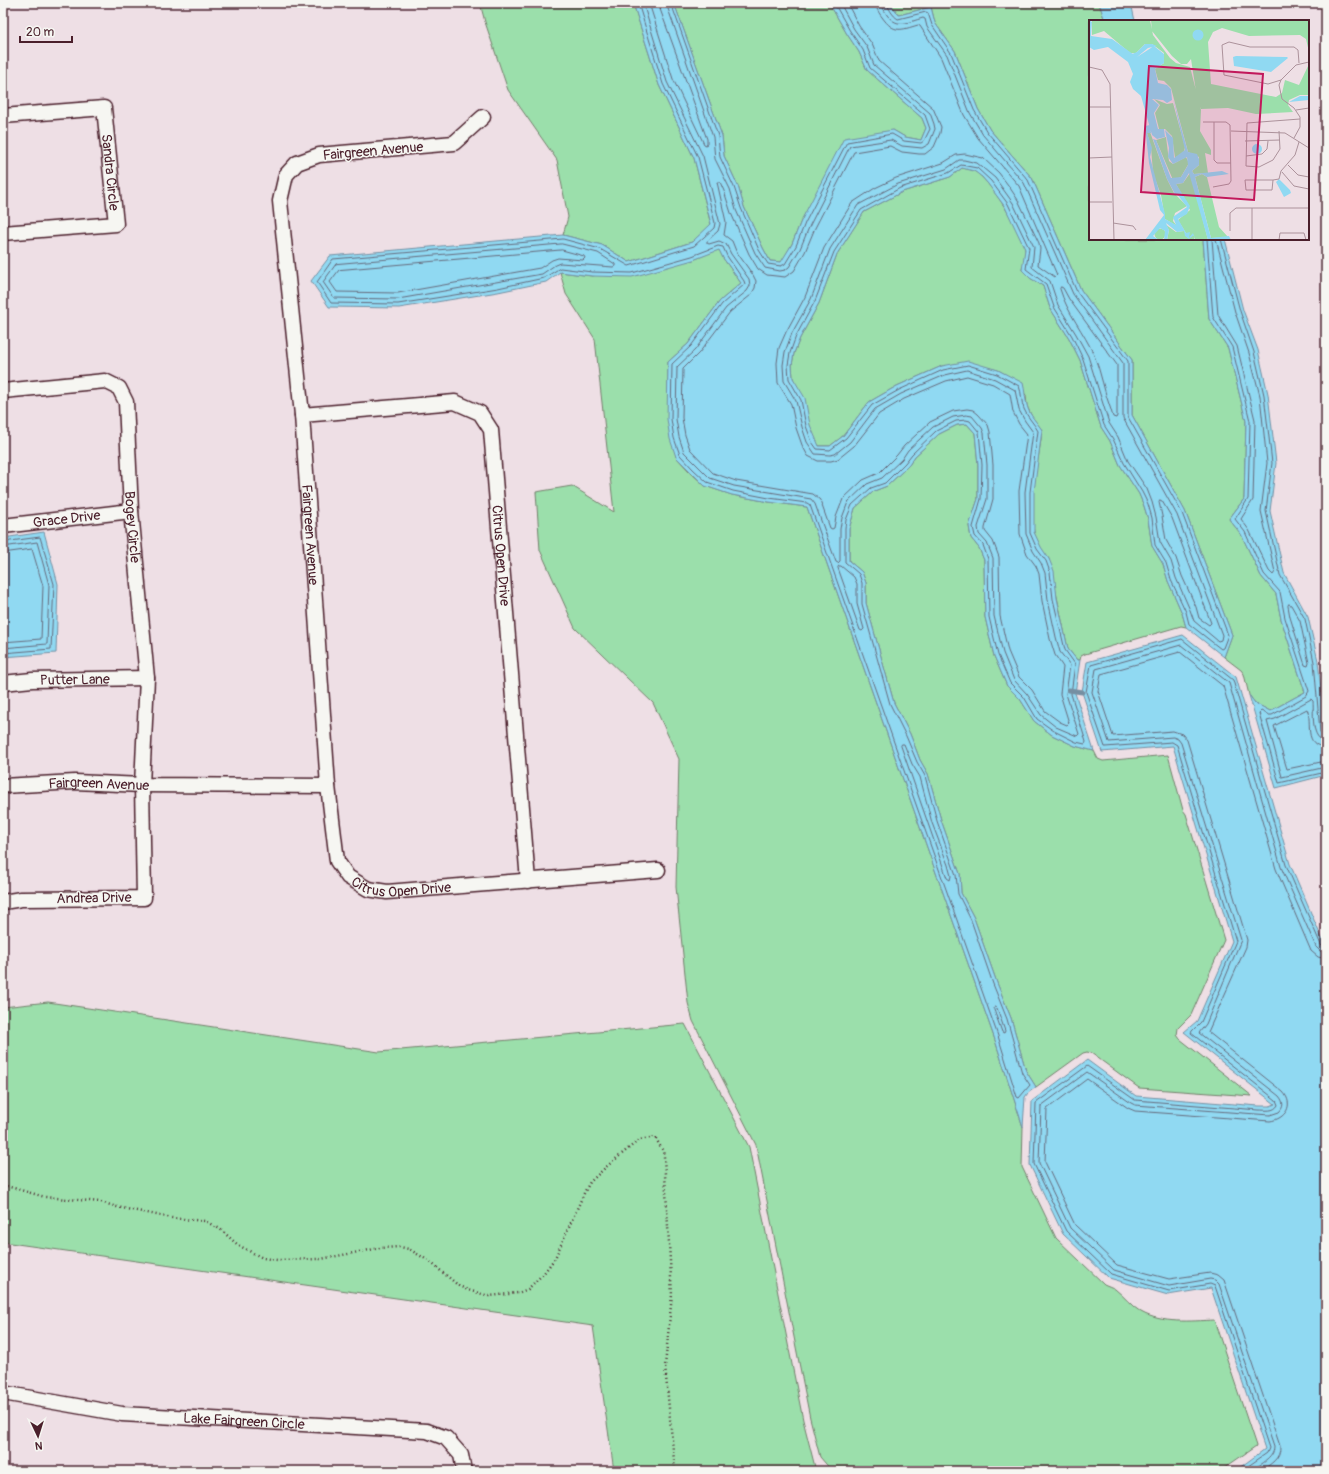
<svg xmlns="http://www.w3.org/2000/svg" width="1329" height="1474" font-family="Pangolin,sans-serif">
<rect width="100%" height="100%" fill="#eedfe5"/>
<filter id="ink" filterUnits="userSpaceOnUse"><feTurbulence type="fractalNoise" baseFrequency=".025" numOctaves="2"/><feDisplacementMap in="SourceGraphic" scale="8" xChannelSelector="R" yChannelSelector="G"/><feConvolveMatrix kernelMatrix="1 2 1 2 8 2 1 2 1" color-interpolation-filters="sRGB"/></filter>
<g filter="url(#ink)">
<g fill="#9bdfab" stroke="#727f6b">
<path d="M 480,3 L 633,3 L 659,85 L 694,158 L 711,225 L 692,242 L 629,262 L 602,245 L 563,235 L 568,217 L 557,160 L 508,90 L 485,22 Z"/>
<path d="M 674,3 L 829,3 L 847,34 L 859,52 L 867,70 L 922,118 L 926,128 L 921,140 L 905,137 L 893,130 L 815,196 L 801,221 L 792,244 L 782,262 L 770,261 L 763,248 L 744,207 L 738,186 L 724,156 L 722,136 Z"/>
<path d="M 890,3 L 1099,3 L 1105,21 L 1090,21 L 1090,239 L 1203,239 L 1209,319 L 1228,348 L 1246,421 L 1244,499 L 1229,519 L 1241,534 L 1261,576 L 1276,594 L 1281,619 L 1305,692 L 1270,711 L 1255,703 L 1249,695 L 1244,674 L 1241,670 L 1224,657 L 1232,635 L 1185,511 L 1132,415 L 1132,360 L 1081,290 L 1032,178 L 990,130 L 978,109 L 955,51 L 935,23 L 931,7 L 899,15 Z"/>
<path d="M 962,168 C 966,169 971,169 974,171 C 989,178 1022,232 1025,249 C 1026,255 1023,264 1022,270 L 1030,278 L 1043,286 L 1050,308 L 1069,338 L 1080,360 L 1101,427 L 1110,441 L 1120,465 L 1139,494 L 1144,506 L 1148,519 L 1152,546 L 1163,564 L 1168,581 L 1182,613 L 1186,627 L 1181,626 L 1085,654 L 1081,656 L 1080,660 L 1077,660 L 1068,649 L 1049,559 C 1043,551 1036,542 1034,532 C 1028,498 1039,463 1042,430 L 1032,417 L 1027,406 L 1026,395 L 1010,377 L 998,370 L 985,367 L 942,366 L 897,386 L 869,402 L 843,436 L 830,446 L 819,446 L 815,440 L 793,378 L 792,365 L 794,353 L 800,338 L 819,303 L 837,254 L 864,212 L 902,192 L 950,177 Z"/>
<path d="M 719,249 L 723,258 L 741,283 L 720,301 L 688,344 L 668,362 L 668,384 L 676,457 L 690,472 L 705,486 L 732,495 L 769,502 L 807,507 L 994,1037 L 1023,1127 L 1022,1167 L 1056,1238 L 1104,1284 C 1108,1286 1112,1287 1115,1289 C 1124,1296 1131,1306 1141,1312 C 1162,1324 1191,1321 1214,1320 L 1256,1446 L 1220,1471 L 832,1471 L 820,1457 L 810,1418 L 756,1145 L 693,1021 L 688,1003 L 676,887 L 679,759 L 653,703 L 575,628 L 540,550 L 536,492 L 572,486 L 614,512 L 595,339 L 566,294 L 560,272 L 592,276 L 693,260 Z"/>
<path d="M 967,424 L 975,433 L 978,465 L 978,499 L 969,526 L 971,538 L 979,548 L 984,560 L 985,617 L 994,656 L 1007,686 L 1020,699 L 1034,721 L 1052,735 L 1075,746 L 1094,751 L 1098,759 L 1103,761 L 1168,755 L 1183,810 L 1186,814 L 1224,940 L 1191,1015 L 1178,1028 L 1177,1035 L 1180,1039 L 1252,1096 L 1139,1088 L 1091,1053 L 1087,1052 L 1083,1053 L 1036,1087 L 1026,1071 L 1011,1018 L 997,983 L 974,918 L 961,893 L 960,874 L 941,820 L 928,774 L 920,760 L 910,734 L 894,703 L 866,603 L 866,583 L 862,572 L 849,561 L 849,529 L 855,508 L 874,491 L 887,486 L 909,465 L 915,456 L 939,434 L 957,425 Z"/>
<path d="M 48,1002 L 379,1052 L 685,1024 L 749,1147 L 803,1420 L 816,1471 L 614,1471 L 593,1326 L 3,1242 L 3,1007 Z"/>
</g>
<g fill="#90d9f2" stroke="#748fa2">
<path d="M 633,3 L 674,3 L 722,136 L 724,156 L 738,186 L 744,207 L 763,248 L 770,261 L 781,262 L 792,244 L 801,221 L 844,138 L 893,130 L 905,137 L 921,140 L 926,128 L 922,118 L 867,70 L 859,52 L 847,34 L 829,3 L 890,3 L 899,15 L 931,7 L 935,23 L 955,51 L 978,109 L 990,130 L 1032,178 L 1081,290 L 1132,360 L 1132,415 L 1185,511 L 1232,635 L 1224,657 L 1186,627 L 1182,613 L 1168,581 L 1163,564 L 1152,546 L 1148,519 L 1144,506 L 1139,494 L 1120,465 L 1110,441 L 1101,427 L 1080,360 L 1069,338 L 1050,308 L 1043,286 L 1030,278 L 1022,270 L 1025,249 L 1005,207 L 988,184 L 982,177 L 974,171 L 962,168 L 950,177 L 902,192 L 864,212 L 837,254 L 819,303 L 800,338 L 794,353 L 792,365 L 793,378 L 805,398 L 810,425 L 819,446 L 830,446 L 843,436 L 869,402 L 897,386 L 942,366 L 968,361 L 998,370 L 1023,383 C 1025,391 1025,398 1027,405 C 1029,415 1037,422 1042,430 L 1034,492 L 1034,532 L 1041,547 L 1049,559 L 1054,571 L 1057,598 L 1065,635 L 1068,649 L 1077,660 L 1080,660 L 1075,693 L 1094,751 L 1075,746 L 1052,735 L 1034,721 L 1020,699 L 1007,686 L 994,656 L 985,617 L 984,560 L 979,548 L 971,538 L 969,526 L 978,499 L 978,465 L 975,433 L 967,424 L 957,425 L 939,434 L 915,456 L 909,465 L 887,486 L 874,491 L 855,508 L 849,529 L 849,561 L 862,572 L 866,583 L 866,603 L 894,703 L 910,734 L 920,760 L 928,774 L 941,820 L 960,874 L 961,893 L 974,918 L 997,983 L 1011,1018 L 1026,1071 L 1036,1087 L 1028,1093 L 1025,1097 L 1023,1127 L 994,1037 L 807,507 L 769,502 L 732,495 L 705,486 L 676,457 L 670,439 L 667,419 L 668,362 L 688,344 L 720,301 L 741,283 L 723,258 L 719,250 L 693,260 L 632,277 L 592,276 L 560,272 L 546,282 L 498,292 L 399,308 L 329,307 L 311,281 L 330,256 L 563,235 L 602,245 L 629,262 L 692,242 L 711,224 L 694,158 L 659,85 Z"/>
<path d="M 1099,3 L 1131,3 L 1135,21 L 1105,21 Z"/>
<path d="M 1203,239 L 1225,239 L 1243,310 L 1258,350 L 1268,394 L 1276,463 L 1270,511 L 1284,573 L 1308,617 L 1318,661 L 1323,708 L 1326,775 L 1276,788 L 1249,695 L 1255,703 L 1270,711 L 1305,692 L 1281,619 L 1276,594 L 1261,576 L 1241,534 L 1229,519 L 1244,499 L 1246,421 L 1228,348 L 1209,319 Z"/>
<path d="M 44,532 L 58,584 L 56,653 L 3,657 L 3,538 Z"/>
<path d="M 1183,635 L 1236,677 L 1290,864 L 1326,948 L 1326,1471 L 1235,1471 L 1265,1449 L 1211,1288 L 1168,1295 L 1109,1278 L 1063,1234 L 1030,1165 L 1032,1101 L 1087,1060 L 1136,1096 L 1259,1106 L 1270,1106 L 1275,1104 L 1184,1032 L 1197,1021 L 1232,941 L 1173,746 L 1102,752 L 1082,692 L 1087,662 Z"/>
</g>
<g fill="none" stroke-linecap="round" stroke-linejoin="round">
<g stroke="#66697b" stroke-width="1">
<path d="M 638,3 L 663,84 L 698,157 L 715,223 L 714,228 L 694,246 L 629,266 L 600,249 L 563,239 L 333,259 L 317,282 L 331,303 L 398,304 L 498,288 L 544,278 L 560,268 L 592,272 L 632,273 L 692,256 L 718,246 L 723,247 L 727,256 L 744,281 L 745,284 L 722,304 L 691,346 L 672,364 L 671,419 L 674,438 L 680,455 L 693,469 L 707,482 L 733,491 L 769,498 L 807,503 L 810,505 L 998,1036 L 1017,1097 L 1019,1098 L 1030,1085 L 1022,1073 L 1007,1019 L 993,984 L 971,920 L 958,894 L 956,875 L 937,821 L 925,776 L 917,762 L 906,736 L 890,704 L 862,604 L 862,583 L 859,574 L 845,562 L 845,528 L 846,520 L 852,505 L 871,488 L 885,483 L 905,463 L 912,454 L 936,431 L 956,421 L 966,420 L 970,421 L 979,432 L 982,465 L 981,499 L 973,527 L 975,536 L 983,545 L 988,559 L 989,617 L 998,655 L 1010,683 L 1024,697 L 1037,719 L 1054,731 L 1076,742 L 1085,744 L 1086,742 L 1071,694 L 1075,664 L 1065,650 L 1053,599 L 1050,572 L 1046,561 L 1037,549 L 1030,533 L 1030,492 L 1038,431 C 1034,423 1027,417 1024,409 C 1021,402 1022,393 1019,386 L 997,374 L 968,365 L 943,370 L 899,390 L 872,405 L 846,438 L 830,450 L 817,449 L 812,442 L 806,426 L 801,400 L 789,379 L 788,365 L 790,353 L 796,336 L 815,301 L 834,252 L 861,210 L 900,188 L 948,173 L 961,165 L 977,168 L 991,181 L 1008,204 L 1029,248 L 1026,269 L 1046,284 L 1054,307 L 1072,336 L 1083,359 L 1104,425 L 1113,439 L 1124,463 L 1142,492 L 1148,504 L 1152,518 L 1155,545 L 1166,563 L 1171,580 L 1186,612 L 1189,624 L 1221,649 L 1223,648 L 1228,635 L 1182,513 L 1128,417 L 1128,361 L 1077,292 L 1028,180 L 987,132 L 974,110 L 951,53 L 932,25 L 928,13 L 926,12 L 898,19 C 893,16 888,8 887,3"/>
<path d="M 643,3 L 667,82 L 703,156 L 720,224 L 718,231 L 707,241 L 707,243 L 709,244 L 719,241 L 726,244 L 731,254 L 749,279 L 750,286 L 747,291 L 726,308 L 695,350 L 677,367 L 676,419 L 679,437 L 684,452 L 710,478 L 734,486 L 811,499 L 815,504 L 836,562 L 838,563 L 840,561 L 840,529 L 842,518 L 848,502 L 867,484 L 882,478 L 902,459 L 908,450 L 933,427 L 953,417 L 966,415 L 972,416 L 982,428 L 984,433 L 987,465 L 987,499 L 978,527 L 979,534 L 987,543 L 993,558 L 994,616 L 1003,653 L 1014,680 L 1027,694 L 1041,715 L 1056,727 L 1077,736 L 1079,734 L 1066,694 L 1070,665 L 1060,652 L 1056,637 L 1048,600 L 1045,573 L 1041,563 L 1033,551 L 1026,534 L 1025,492 L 1033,432 L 1025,421 L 1019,410 L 1015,390 L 995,379 L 967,370 L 945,375 L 901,394 L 875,409 L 850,442 L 835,454 L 830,455 L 815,454 L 807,442 L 802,427 L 796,401 L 784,381 L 783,365 L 785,352 L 792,333 L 811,299 L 830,249 L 858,205 L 898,184 L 946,169 L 959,160 L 964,160 L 977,163 L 995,178 L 1013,203 L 1034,247 L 1032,267 L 1050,281 L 1058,305 L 1076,334 L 1088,356 L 1109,423 L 1118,437 L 1128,461 L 1147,489 L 1152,502 L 1156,517 L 1160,542 L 1171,561 L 1176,578 L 1190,610 L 1194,621 L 1218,641 L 1221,640 L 1222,635 L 1177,515 L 1123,418 L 1123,363 L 1073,294 L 1024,183 L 983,135 L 970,113 L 947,55 L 927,27 L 925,19 L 923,18 C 908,22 898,29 887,15 C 885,11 882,8 882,3"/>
<path d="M 649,3 L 673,79 L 704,144 L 706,145 L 707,143 L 707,139 L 660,9 L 659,3"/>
<path d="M 666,3 L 713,137 L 715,159 L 730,189 L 736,210 L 755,253 L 765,268 L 780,271 L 785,270 L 789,267 L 800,249 L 810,225 L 850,146 L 891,140 L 902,146 L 922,148 L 929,144 L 935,129 L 934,124 L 930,113 L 874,65 L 867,47 L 854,29 L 840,3"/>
<path d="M 671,3 L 718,136 L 720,157 L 734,187 L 741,208 L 759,250 L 768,264 L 781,266 L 785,264 L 796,246 L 805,223 L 847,142 L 892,134 L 904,141 L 921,143 L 924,141 L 930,129 L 925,115 L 870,68 L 863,50 L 850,31 L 834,3"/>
<path d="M 847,3 L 859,26 L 872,44 L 879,61 L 933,108 L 941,127 L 940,133 L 934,147 L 925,154 L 919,154 L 902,152 L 890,146 L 854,152 L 815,228 L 805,252 L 794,271 L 785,277 L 767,275 L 758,269 L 749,254 L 731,213 L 724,191 L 720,182 L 717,182 L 726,222 L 724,235 L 732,241 L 736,251 L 753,275 L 756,281 L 755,288 L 751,295 L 730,312 L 699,353 L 683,369 L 682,418 L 685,435 L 690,449 L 713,473 L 736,481 L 813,494 L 820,500 L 830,528 L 832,529 L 834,528 L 836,517 L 843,499 L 863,480 L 879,473 L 897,455 L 904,446 L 930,422 L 953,411 L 967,409 L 973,410 L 978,414 L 988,425 L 990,432 L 993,465 L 993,499 L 985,528 L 985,531 L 993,541 L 999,557 L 1000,616 L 1008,651 L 1019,677 L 1032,690 L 1045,711 L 1060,722 L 1067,725 L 1069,723 L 1060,694 L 1063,667 L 1055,655 L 1050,639 L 1042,601 L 1039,574 L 1036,566 L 1027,554 L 1020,534 L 1019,491 L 1027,434 L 1019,424 L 1013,412 L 1010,394 L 993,384 L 967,376 L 946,381 L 904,399 L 879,414 L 854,446 L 838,459 L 831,461 L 818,461 L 808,456 L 802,445 L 796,428 L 791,404 L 778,383 L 777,363 L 779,348 L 786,332 L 805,297 L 824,248 L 852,203 L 875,188 L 896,178 L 943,163 L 956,155 L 965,154 L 983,158 L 999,173 L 1008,185 L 1018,200 L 1039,243 L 1040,249 L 1038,265 L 1055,277 L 1057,275 L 1019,186 L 978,138 L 964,115 L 941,58 L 920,26 L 918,25 C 901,30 894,34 882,17 C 879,13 876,9 876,3"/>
<path d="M 1207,239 L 1213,317 L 1232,347 L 1250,421 L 1248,499 L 1235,519 L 1245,532 L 1264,574 L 1280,592 L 1285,618 L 1309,691 L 1306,696 L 1272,715 L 1269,715 L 1261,711 L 1259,713 L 1279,783 L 1326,772"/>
<path d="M 1212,239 L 1218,315 L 1237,346 L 1255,420 L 1253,500 L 1241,519 L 1249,530 L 1269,571 L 1273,575 L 1275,572 L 1261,511 L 1267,463 L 1260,396 L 1249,353 L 1235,312 L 1216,239"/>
<path d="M 1221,239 L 1240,311 L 1254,352 L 1264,395 L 1272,463 L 1266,511 L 1280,575 L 1305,619 L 1314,662 L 1320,732 L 1322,735 L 1326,736"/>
<path d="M 562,244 L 598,253 L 615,264 L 615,266 L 613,267 L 560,263 L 555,265 L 542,274 L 398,299 L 334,298 L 323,282 L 336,264 Z"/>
<path d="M 562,250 L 584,256 L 585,258 L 583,260 L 558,258 L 552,260 L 540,268 L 398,293 L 337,292 L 330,282 L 339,270 Z"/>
<path d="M 1061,287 L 1063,288 L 1069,299 L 1117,365 L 1117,416 L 1116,418 L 1113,417 L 1111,410 C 1104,392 1101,372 1094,355 C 1084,332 1067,313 1060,289 Z"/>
<path d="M 1160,500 L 1162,501 L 1172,518 L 1211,623 L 1209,625 L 1199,618 L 1196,607 L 1182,576 L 1176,558 L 1166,540 L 1162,516 L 1159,502 Z"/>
<path d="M 3,542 L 40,537 L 54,584 L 51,649 L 3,653"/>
<path d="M 3,547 L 37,542 L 49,585 L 47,644 L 3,648"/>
<path d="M 3,553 L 32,549 L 43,586 L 41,639 L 3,642"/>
<path d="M 839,566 L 841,566 L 854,577 L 857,584 L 857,604 L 864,629 L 862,631 L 860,630 L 838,568 Z"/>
<path d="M 1289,604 L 1291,605 L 1300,621 L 1309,663 L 1308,666 L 1305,665 L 1290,617 L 1288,606 Z"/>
<path d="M 1326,741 C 1310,740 1314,713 1313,701 L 1311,699 L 1275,719 L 1267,721 L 1282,777 L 1326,767"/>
<path d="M 902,744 L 904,744 L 912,764 L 920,777 L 932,823 L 948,865 L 951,876 L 950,880 L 947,878 L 901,746 Z"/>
<path d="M 1326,747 C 1302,746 1313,723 1307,709 L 1274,726 L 1287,769 L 1326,761"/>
<path d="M 995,1007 L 997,1008 L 1005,1031 L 1004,1033 L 1002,1032 L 994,1010 Z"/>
<path d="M 1241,1471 L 1267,1453 L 1269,1448 L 1215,1286 L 1210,1284 L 1169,1291 L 1111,1274 L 1066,1231 L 1034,1164 L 1036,1103 L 1087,1066 L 1135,1100 L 1259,1110 C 1266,1110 1274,1112 1278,1105 L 1276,1100 L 1191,1033 L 1192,1031 L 1201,1022 L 1236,941 L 1177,745 L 1172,742 L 1105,747 L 1086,692 L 1091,665 L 1182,639 L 1233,680 L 1286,865 L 1321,945 L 1323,947 L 1326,948"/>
<path d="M 1250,1471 C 1259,1465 1274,1459 1274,1447 L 1219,1284 L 1215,1280 L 1210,1279 L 1169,1286 L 1114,1270 L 1070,1228 L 1039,1163 L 1041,1106 L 1087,1072 L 1131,1103 L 1135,1105 L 1270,1115 L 1279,1112 C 1284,1107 1284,1102 1279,1096 L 1199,1033 L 1206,1024 L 1241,940 L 1181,743 L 1178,739 L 1173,737 L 1109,742 L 1092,692 L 1096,669 L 1181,645 L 1229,683 L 1281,867 L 1316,947 L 1320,951 L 1326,953"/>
<path d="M 1261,1471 C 1270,1464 1281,1459 1280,1446 L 1224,1280 L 1218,1275 L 1210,1273 L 1169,1279 L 1117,1265 L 1075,1225 L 1045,1162 L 1047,1109 L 1087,1079 L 1128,1108 L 1135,1111 L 1270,1121 C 1285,1119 1295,1105 1283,1092 L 1208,1032 L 1246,947 L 1247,940 L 1187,740 L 1182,734 L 1173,731 L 1113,736 L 1098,691 L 1101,674 L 1180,652 L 1223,686 L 1276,869 L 1311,951 L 1318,957 L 1326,959"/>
</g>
<path stroke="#748fa2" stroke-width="5" d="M 1069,690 L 1082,692"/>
<g stroke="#4a1f2b" stroke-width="17">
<g id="street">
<path id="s1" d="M 3,116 L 104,108 L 116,224 L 3,233"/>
<path id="s2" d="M 483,117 L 454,143 L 319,155 L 297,163 L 286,175 L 280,201 L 302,415 L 328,786 L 337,861 L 348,877 L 368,889 L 387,892 L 658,870"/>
<path id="s3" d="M 3,391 L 105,381 L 119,388 L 126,402 L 131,511 L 147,678 L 142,785 L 144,898 L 21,899 L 3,902"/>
<path id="s4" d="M 302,415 L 455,402 L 480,413 L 491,430 L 528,881"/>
<path id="s5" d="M 3,526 L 131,511"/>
<path id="s6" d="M 3,683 L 32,680 L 147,678"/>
<path id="s7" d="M 3,786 L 75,782 L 142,785 L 328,786"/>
<path id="s8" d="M 3,1393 L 122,1414 L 427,1431 L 446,1438 L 461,1455 L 464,1471"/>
</g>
</g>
<path stroke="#4a1f2b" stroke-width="2.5" stroke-dasharray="1 3" stroke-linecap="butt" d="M 3,1185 L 45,1197 L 101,1202 L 117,1207 L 172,1218 L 205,1221 L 220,1229 L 238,1245 L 253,1253 L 263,1258 L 277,1260 L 321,1259 L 380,1248 L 400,1247 L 409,1249 L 429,1261 L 459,1286 L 468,1290 L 489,1296 L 518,1293 L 528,1289 L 544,1273 L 555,1258 L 585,1191 L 590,1182 L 606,1167 L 639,1140 L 655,1137 L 663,1151 L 664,1157 L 672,1295 L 665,1366 L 675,1471"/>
<use href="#street" stroke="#f6f6f2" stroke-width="14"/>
</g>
</g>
<g text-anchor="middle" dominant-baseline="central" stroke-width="3" stroke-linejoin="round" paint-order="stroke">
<g font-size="14" fill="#4a1f2b" stroke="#f6f6f2">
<text transform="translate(373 151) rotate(-5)">Fairgreen Avenue</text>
<text stroke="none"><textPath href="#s1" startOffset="166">Sandra Circle</textPath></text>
<text stroke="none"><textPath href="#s5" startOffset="64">Grace Drive</textPath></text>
<text stroke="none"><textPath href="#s3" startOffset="259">Bogey Circle</textPath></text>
<text stroke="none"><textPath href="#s2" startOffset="576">Fairgreen Avenue</textPath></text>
<text stroke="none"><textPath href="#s4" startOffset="327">Citrus Open Drive</textPath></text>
<text stroke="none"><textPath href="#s6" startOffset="72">Putter Lane</textPath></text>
<text stroke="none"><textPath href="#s7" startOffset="96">Fairgreen Avenue</textPath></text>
<text stroke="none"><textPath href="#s2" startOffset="979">Citrus Open Drive</textPath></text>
<text transform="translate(94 898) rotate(-1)">Andrea Drive</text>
<text stroke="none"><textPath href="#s8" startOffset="243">Lake Fairgreen Circle</textPath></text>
</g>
</g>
<g transform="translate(1089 20)">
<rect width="220" height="220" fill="#eedfe5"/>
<path d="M 3,0 L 61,0 L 64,15 L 81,38 L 87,43 L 101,47 L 112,90 L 111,111 L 122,130 L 122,135 L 116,133 L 119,153 L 105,154 L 103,151 L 110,145 L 110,137 L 99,132 L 82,68 L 75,61 L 69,60 L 66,49 L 75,43 L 75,33 L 63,24 L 56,24 L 47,33 L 41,33 L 15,11 L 3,15 ZM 62,0 L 220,0 L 220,32 L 217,19 L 211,15 L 160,16 L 133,8 L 124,12 L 119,22 L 122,64 L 187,77 L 193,73 L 196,60 L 210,65 L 220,44 L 220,75 L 211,75 L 200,80 L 199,85 L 204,92 L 167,94 L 139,88 L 112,89 L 108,78 L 102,39 L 98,44 L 92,44 L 83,36 L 63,11 ZM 65,79 L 78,84 L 84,83 L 96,127 L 95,132 L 86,138 L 83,116 L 76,109 L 70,109 L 66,93 L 71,85 ZM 61,112 L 78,159 L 85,173 L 98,186 L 86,193 L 84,201 L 88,206 L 76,199 L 72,175 L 64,153 L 62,127 L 58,113 ZM 77,117 L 80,141 L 84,144 L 97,137 L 100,143 L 92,157 L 84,160 L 67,120 ZM 101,153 L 104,162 L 119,220 L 106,220 L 104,214 L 100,218 L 89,200 L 101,190 L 87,164 L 94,163 ZM 113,154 L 118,157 L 130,207 L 139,217 L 122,218 L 106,157 ZM 76,204 L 87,212 L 95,211 L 99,218 L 105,215 L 105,220 L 78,220 L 80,210 ZM65.5 214a5.5 5.5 0 1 1 11 0a5.5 5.5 0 1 1-11 0Z" fill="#9bdfab"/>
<path d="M 0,0 L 3,2 L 2,16 L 23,19 L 48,37 L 65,26 L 75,34 L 75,43 L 66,49 L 69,63 L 78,65 L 82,69 L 83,80 L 78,83 L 74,80 L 63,79 L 70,85 L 65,93 L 69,109 L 75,109 L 76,117 L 68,119 L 63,115 L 52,76 L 44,69 L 41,62 L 44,54 L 39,42 L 19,27 L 5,30 L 0,27 ZM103.5 15a5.5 5.5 0 1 1 11 0a5.5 5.5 0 1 1-11 0ZM 25,21 L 43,34 L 48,32 L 56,24 L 63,24 L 68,26 L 59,28 L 48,37 L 37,31 ZM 147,36 L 198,37 L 199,38 L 182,52 L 145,46 L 144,37 ZM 211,76 L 219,76 L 220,80 L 200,82 ZM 84,78 L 99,132 L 108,134 L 110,139 L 110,145 L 103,151 L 105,154 L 133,151 L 140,154 L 118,157 L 113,154 L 106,157 L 122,218 L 140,216 L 142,220 L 119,220 L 100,153 L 94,163 L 87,164 L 101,186 L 98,194 L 89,199 L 97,213 L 101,212 L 100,218 L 104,213 L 106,220 L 105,215 L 100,219 L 96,216 L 95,211 L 88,212 L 77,203 L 80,210 L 78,220 L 75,220 L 76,211 L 71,208 L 64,216 L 70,220 L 56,220 L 75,195 L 71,190 L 60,143 L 56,106 L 61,105 L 62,113 L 58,113 L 63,128 L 61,137 L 76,194 L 76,199 L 87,205 L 84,197 L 98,187 L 88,174 L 86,174 L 78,159 L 64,119 L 67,120 L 82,158 L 92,157 L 99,145 L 98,137 L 84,144 L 79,137 L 80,128 L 76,110 L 84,118 L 85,138 L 96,130 ZM163 129a5 5 0 1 1 10 0a5 5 0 1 1-10 0ZM 190,159 L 201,170 L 202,173 L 195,177 L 187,162 Z" fill="#90d9f2"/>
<path fill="none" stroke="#ac929b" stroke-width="1" d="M 0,47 L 13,50 L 21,64 L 25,220M 192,60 L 179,64 L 135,55 L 133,25 L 140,22 L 161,27 L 205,27 L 209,30 L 210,43M 0,87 L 22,87M 207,90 L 220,88M 114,102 L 137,102 L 141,105 L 142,161 L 140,164 L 124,167M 125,102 L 125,140 L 128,143 L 142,143M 142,111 L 196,113 L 220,128M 190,111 L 191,129 L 184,140 L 170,147 L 157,146 L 158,103 L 211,99M 205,118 L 211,107 L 211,97 L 205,88 L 193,79 L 190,65 L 192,60 L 207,45 L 220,42M 156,121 L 191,120M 220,128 L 220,152M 157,136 L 173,134 L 178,129 L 179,121M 0,138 L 23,137M 199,145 L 209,155 L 220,157M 193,152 L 205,166 L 220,169M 156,160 L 184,160 L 183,170 L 157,170 ZM 184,160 L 190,159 L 192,151 L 206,135 L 210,122M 0,182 L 23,182M 163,188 L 163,220M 24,203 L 44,206 L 47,210M 141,211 L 141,193 L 147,188 L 220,188M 190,220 L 191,213 L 215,213 L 217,220"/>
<path fill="#c2185b" fill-opacity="0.15" stroke="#c2185b" stroke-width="2" d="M 60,46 L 174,54 L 165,180 L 52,172 Z"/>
<rect width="220" height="220" fill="none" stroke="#4a1f2b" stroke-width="2"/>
</g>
<rect width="1329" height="1474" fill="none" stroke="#f6f6f2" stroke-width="16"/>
<rect x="8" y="8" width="1313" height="1458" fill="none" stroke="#4a1f2b" stroke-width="1.5" filter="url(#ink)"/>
<g transform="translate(38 1436) rotate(176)" stroke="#f6f6f2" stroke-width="3" paint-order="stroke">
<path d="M0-3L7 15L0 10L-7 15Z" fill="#4a1f2b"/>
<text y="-6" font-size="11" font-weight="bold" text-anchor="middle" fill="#4a1f2b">N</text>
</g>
<path d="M20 36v6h52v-6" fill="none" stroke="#4a1f2b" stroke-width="2"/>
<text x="26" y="36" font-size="12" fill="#4a1f2b" stroke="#f6f6f2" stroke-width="3" paint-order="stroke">20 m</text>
</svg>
